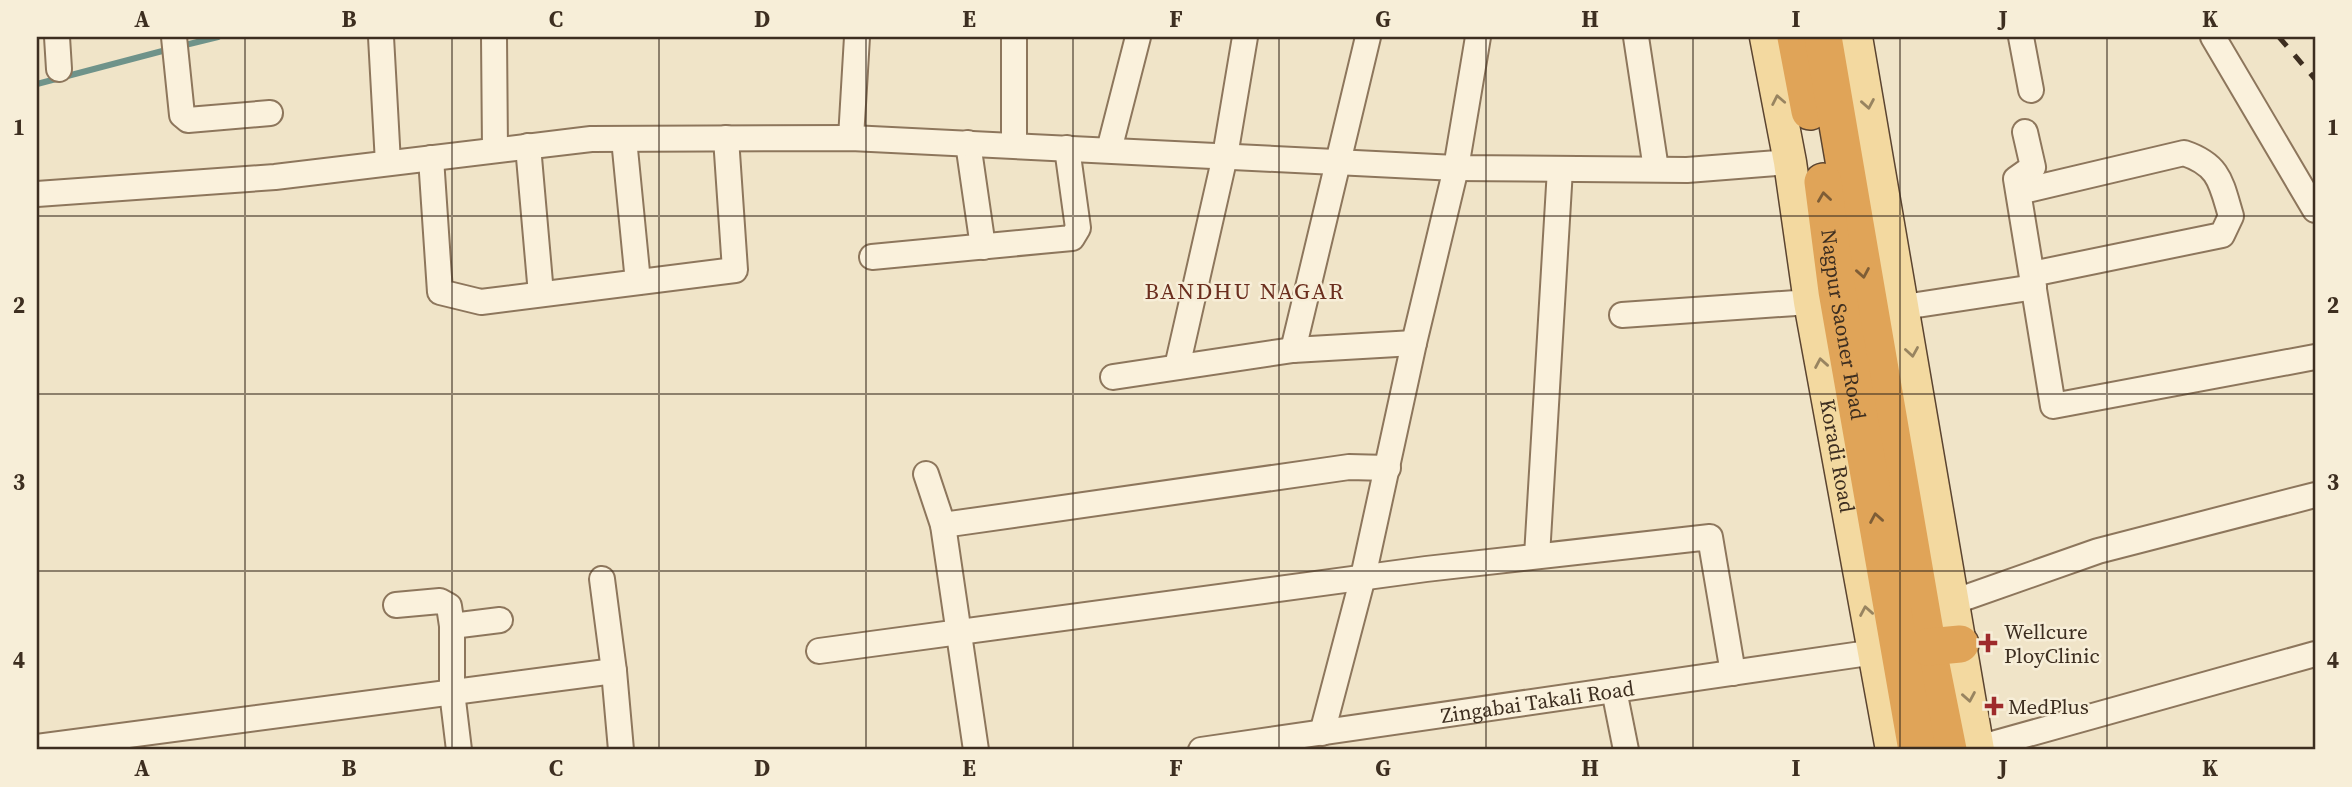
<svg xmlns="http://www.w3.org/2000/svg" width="2352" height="787" font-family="'Source Serif 4',serif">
<rect width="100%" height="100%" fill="#f0e4c8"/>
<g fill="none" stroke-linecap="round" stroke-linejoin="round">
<g stroke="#6f938a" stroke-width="6">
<path d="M 181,46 L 218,37"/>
<path d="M 37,84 L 170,49"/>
</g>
<g stroke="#8d765c" stroke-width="28">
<g id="minor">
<path d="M 57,37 L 59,69"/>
<path d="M 174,37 L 182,115 L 188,120 L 270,113"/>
<path d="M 381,37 L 388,163"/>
<path d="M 494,37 L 495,150"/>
<path d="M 1014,37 L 1014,145"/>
<path d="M 1636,37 L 1656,169"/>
<path d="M 2021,37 L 2031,90"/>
<path d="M 2213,37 L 2315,210"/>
<path d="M 2025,132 L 2033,167 L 2016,179 L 2053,406 L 2315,357"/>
<path d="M 851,138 L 857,37"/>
<path d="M 624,139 L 638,282"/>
<path d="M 968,143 L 983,247"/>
<path d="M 528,146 L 541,294"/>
<path d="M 1109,150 L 1138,37"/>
<path d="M 431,158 L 440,292 L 481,302 L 735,270 L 726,138"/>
<path d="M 2019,192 L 2184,153 C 2220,165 2221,183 2231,216 L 2222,235 L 2032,274"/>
<path d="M 37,194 L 275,177 L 591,139 L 851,138 L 1456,168 L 1687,170 L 1790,162"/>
<path d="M 872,257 L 1072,238 L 1078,228 L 1067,148"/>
<path d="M 1904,307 L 2034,287"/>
<path d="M 1622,315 L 1810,302"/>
<path d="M 1293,350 L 1368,37"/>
<path d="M 1177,367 L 1225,156 L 1245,37"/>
<path d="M 1113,377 L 1293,350 L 1414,343"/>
<path d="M 926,474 L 943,525 L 976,750"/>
<path d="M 943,525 L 1349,467 L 1388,468"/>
<path d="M 1537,556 L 1560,169"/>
<path d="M 602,579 L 614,671 L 621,750"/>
<path d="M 396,605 L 440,601 L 449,606 L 452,626 L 452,692 L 459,750"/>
<path d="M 1937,606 L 1953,602 L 2098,551 L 2315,495"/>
<path d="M 452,626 L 500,620"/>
<path d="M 819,651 L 1426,569 L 1710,537 L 1733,673"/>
<path d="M 1614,690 L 1626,750"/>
<path d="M 1322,733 L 1363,577 L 1414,343 L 1456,168 L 1478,37"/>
<path d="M 37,747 L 614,671"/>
<path d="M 1978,748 L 2315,654"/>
<path id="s1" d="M 1201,750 L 1889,650"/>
</g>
</g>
<g stroke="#5b4430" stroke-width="35">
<g id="major">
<path id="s2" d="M 1766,37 L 1790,162 L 1810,302 L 1892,750"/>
<path d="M 1856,37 L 1978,750"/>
</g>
</g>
<g stroke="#5b4430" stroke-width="40">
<g id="highway">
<path d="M 1796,37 L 1810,111"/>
<path d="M 1823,37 L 1929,655 L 1948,750"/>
<path id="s3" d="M 1823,182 L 1837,291 L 1917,750"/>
<path d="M 1928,647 L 1960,644"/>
</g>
</g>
<use href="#minor" stroke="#faf1dc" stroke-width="24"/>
<use href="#major" stroke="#f3d9a0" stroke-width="32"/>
<use href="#highway" stroke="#e0a458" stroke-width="37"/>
<path stroke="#3d2e20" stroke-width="5" stroke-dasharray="12 12" stroke-linecap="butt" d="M 2279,37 L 2315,79"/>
</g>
<defs><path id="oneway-chevron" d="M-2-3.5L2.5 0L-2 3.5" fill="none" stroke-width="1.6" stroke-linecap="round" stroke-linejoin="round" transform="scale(1.75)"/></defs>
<g stroke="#988460">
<use href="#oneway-chevron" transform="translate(1778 100) rotate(-101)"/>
<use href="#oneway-chevron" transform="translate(1868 104) rotate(80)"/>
<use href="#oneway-chevron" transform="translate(1912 352) rotate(81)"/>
<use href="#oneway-chevron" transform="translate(1821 363) rotate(-100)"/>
<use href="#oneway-chevron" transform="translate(1866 611) rotate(-100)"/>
<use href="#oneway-chevron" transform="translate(1969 697) rotate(80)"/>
</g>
<g stroke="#7e5d36">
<use href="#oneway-chevron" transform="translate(1824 197) rotate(-98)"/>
<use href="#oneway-chevron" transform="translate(1863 273) rotate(80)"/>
<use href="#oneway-chevron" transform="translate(1876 518) rotate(-100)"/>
</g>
<path fill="none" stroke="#3d2e20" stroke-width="2" stroke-opacity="0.55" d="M 245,37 L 245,750M 452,37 L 452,750M 659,37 L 659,750M 866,37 L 866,750M 1073,37 L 1073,750M 1279,37 L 1279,750M 1486,37 L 1486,750M 1693,37 L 1693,750M 1900,37 L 1900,750M 2107,37 L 2107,750M 37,216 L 2315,216M 37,394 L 2315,394M 37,571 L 2315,571"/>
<g fill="#9e2a2b" stroke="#f7eed8" stroke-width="2.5">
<path d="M1984.5 632.5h7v7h7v7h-7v7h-7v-7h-7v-7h7z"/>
<path d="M1990.5 695.5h7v7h7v7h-7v7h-7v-7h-7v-7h7z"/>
</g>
<g text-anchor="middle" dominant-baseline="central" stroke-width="5" stroke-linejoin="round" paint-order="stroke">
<g font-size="21" fill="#3d2e20" stroke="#f7eed8">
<text stroke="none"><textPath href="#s3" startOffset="144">Nagpur Saoner Road</textPath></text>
<text stroke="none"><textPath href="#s2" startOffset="425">Koradi Road</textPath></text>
<text stroke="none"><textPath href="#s1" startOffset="340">Zingabai Takali Road</textPath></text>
</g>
<g font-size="21" fill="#3d2e20" stroke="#f7eed8" text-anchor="start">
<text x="2004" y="631">Wellcure<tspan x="2004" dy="24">PloyClinic</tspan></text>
<text x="2008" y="706">MedPlus</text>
</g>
<g font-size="23" letter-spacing="2" fill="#6b2e1e" stroke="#f7eed8">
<text x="1245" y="291">BANDHU NAGAR</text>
</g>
</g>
<rect width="2352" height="787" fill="none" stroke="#f7eed8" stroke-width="77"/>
<rect x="38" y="38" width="2276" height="710" fill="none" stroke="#3d2e20" stroke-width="2.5"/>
<g font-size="23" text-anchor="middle" font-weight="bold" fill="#3d2e20">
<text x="142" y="27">A</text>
<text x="349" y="27">B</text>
<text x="556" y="27">C</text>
<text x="762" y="27">D</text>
<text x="969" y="27">E</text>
<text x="1176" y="27">F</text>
<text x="1383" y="27">G</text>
<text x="1590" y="27">H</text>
<text x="1796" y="27">I</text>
<text x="2003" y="27">J</text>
<text x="2210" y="27">K</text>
<text x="19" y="135">1</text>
<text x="2333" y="135">1</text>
<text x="19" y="313">2</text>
<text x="2333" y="313">2</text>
<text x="19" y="490">3</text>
<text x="2333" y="490">3</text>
<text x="19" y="668">4</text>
<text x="2333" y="668">4</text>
<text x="142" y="776">A</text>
<text x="349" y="776">B</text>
<text x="556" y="776">C</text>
<text x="762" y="776">D</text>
<text x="969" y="776">E</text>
<text x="1176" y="776">F</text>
<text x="1383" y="776">G</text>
<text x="1590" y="776">H</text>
<text x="1796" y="776">I</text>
<text x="2003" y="776">J</text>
<text x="2210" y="776">K</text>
</g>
</svg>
